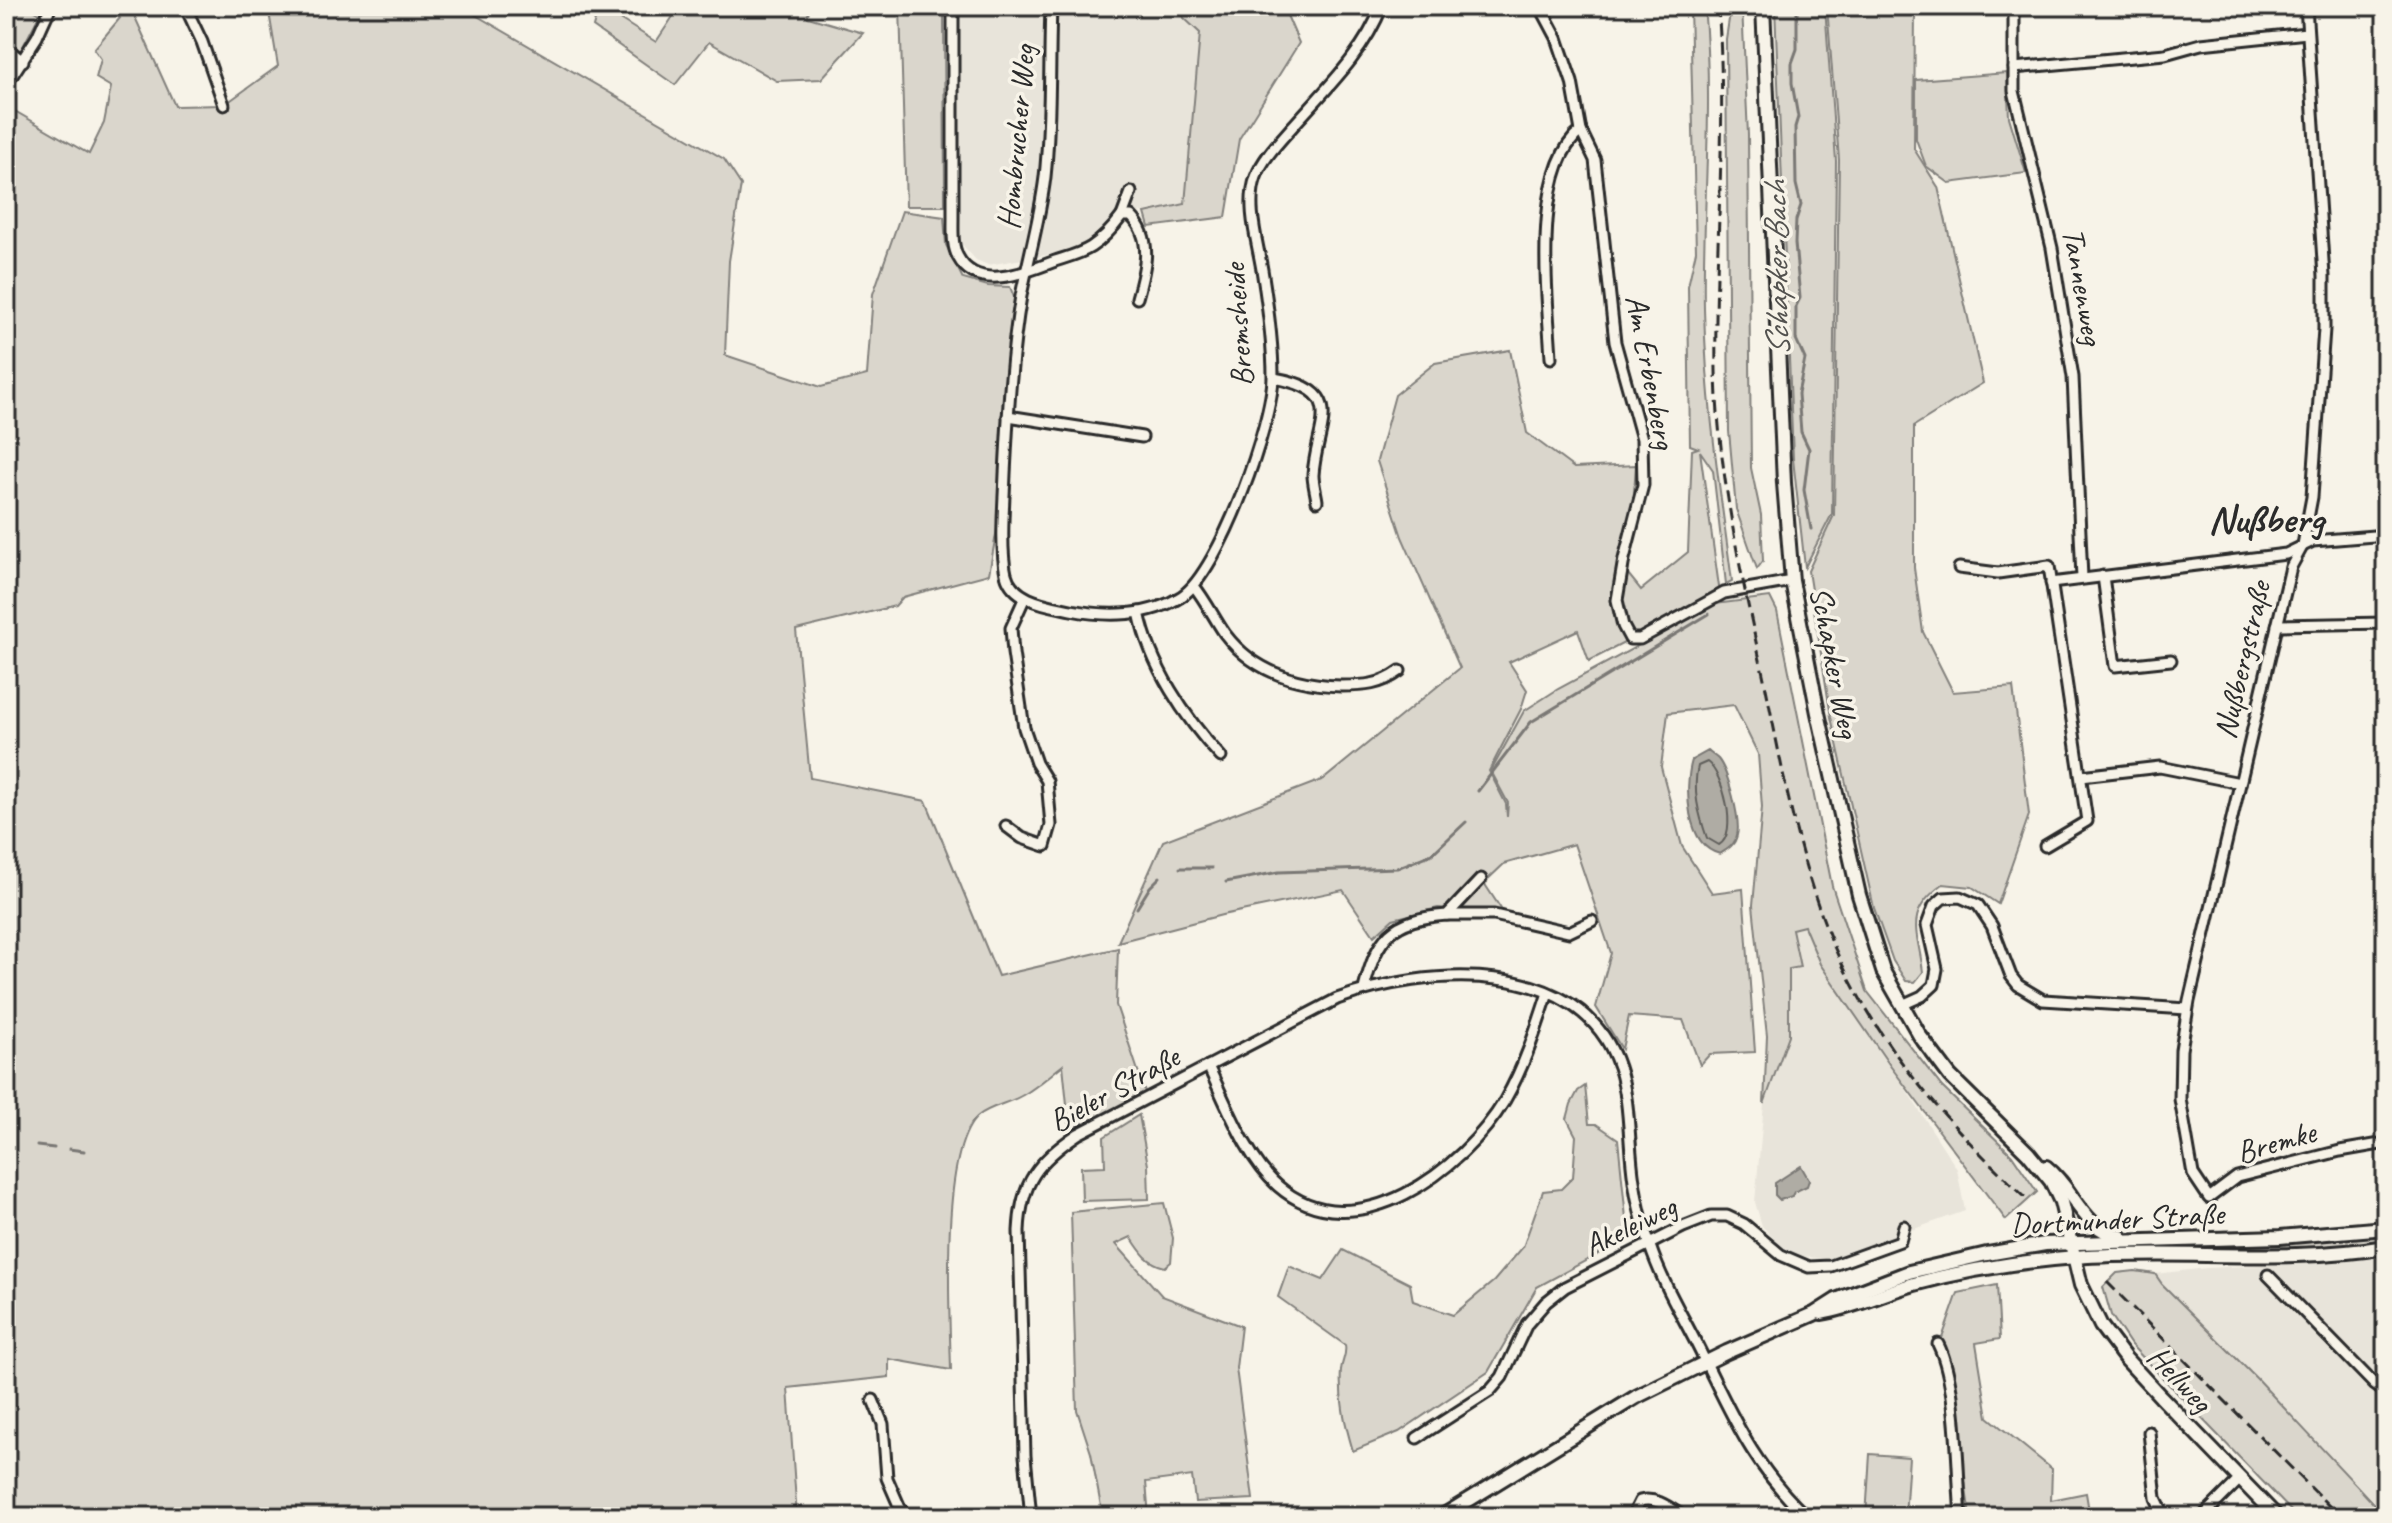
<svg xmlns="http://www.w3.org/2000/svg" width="2392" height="1523" font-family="Caveat,sans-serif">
<rect width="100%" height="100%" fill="#f7f3e8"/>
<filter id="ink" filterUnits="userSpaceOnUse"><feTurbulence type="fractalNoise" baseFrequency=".0125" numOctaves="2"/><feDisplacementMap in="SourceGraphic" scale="16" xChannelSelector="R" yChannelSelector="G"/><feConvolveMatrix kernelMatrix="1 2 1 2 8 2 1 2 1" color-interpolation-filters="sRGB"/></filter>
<g filter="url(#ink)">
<g fill="#e8e4da">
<path d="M 954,6 L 1183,6 L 1183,17 L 1200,33 L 1185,204 L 1121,216 L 1088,248 L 988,265 L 976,260 L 959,241 L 949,214 Z"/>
<path d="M 1804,925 L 1820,964 L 1876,1043 L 1957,1169 L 1965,1211 L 1826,1260 L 1798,1255 L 1780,1245 L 1762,1226 L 1755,1202 L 1764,1104 L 1789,1035 L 1789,969 L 1800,967 L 1792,929 Z"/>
<path d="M 2386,1258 L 2386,1514 L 2162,1284 L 2155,1274 L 2207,1268 Z"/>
</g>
<g fill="#dad6cc" stroke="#82807c" stroke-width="2">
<path d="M 6,6 L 27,6 L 40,14 L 19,54 L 6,34 Z"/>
<path d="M 107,6 L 130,6 L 175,106 L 224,105 L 278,66 L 268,6 L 460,6 L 724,159 L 741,185 L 729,261 L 725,355 L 821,387 L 867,375 L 873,294 L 902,211 L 944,217 L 946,245 L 963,279 L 988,286 L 1010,287 L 1016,302 L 1002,418 L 998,523 L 989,574 L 903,597 L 895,606 L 796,630 L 810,778 L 926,801 L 998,976 L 1118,948 L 1116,1005 L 1145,1092 L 1070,1134 L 1063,1065 C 1050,1075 1037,1087 1023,1095 C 1010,1103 990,1106 978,1116 C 939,1150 950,1318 951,1370 L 889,1359 L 889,1377 L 788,1388 L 797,1517 L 6,1517 L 6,106 L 89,154 L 104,123 L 111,87 L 96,78 L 101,59 L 94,49 L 120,18 Z"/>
<path d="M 599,6 L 656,42 L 680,6 L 809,6 L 808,17 L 863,33 L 821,79 L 777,81 L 709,42 L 675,85 L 593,27 Z"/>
<path d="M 900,6 L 944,6 L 945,206 L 906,206 Z"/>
<path d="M 1183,6 L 1283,6 L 1299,43 L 1239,139 L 1226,217 L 1149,227 L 1145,213 L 1185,204 L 1200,33 L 1183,17 Z"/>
<path d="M 1690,6 L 1704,6 C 1714,107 1702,208 1704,309 C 1706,401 1720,491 1732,581 L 1726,584 L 1713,470 L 1700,451 L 1720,594 L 1589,661 L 1578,630 L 1509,662 L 1527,690 L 1521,709 L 1489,771 L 1506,804 L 1507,817 L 1508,803 L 1491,771 L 1524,711 L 1558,689 L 1715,604 L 1770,597 L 1777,611 L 1832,886 L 1867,991 L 1942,1087 L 2012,1155 L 2037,1192 L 2006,1220 L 1891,1067 L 1820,964 L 1804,926 L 1792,929 L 1800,967 L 1789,969 L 1789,1035 L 1764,1104 L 1767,1036 L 1753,905 L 1762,807 L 1758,754 L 1734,705 L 1668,713 L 1661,767 L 1682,846 L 1712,893 L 1743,889 L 1755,1052 L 1710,1054 L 1700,1065 L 1683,1020 L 1629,1016 L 1622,1049 L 1596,1007 L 1611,953 L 1574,844 L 1504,864 L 1484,883 L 1503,912 L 1438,908 L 1393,919 L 1374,936 L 1343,890 L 1222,915 L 1118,942 L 1163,841 L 1324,779 L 1460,668 L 1402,537 L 1377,461 L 1395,395 L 1435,363 L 1510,350 L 1527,433 L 1574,468 L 1636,465 L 1628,574 L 1641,590 L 1688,552 L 1692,450 L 1698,448 L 1690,445 L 1688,286 L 1696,251 Z"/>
<path d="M 1731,6 L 1742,6 L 1748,135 L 1751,468 L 1761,515 L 1763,561 L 1757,569 L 1736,509 L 1729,431 L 1726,39 Z"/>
<path d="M 1775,6 L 1825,6 L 1836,161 L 1832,514 L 1805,567 L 1793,459 Z"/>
<path d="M 1827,6 L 1915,6 L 1914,149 L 1938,187 L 1983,383 L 1914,426 L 1914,568 L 1923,632 L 1953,692 L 2013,687 L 2029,815 L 1998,904 L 1972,887 L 1943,884 C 1903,914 1918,931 1923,972 L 1915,982 L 1906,981 L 1893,961 L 1874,908 L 1831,717 L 1808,571 L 1834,515 L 1839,160 Z"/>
<path d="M 2007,73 L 2009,117 L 2026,173 L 1949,183 L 1926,166 L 1916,139 L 1916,80 Z"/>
<path d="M 1585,1086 L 1589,1124 L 1596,1124 L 1618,1139 L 1628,1238 L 1537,1287 L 1488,1372 L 1399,1432 L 1353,1451 C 1345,1424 1339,1399 1341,1370 C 1342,1360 1347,1355 1345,1345 L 1278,1297 L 1289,1266 L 1323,1280 L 1343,1250 L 1410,1284 L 1413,1301 L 1453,1315 L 1494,1281 L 1523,1247 L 1543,1191 L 1561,1189 L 1573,1177 L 1576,1136 L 1567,1119 L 1571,1104 L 1578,1091 Z"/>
<path d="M 1139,1115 L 1148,1165 L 1149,1199 L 1082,1201 L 1081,1167 L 1105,1166 L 1104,1137 Z"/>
<path d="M 1164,1203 L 1173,1238 L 1171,1262 L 1165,1267 C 1147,1263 1140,1251 1131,1237 L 1116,1244 L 1162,1296 L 1241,1326 L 1236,1368 L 1253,1499 L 1195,1502 L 1192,1476 L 1146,1482 L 1149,1517 L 1103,1517 L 1091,1453 L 1077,1410 L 1071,1212 Z"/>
<path d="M 2386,1234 L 2386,1241 C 2321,1249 2256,1250 2191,1249 L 2191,1247 L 2321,1241 Z"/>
<path d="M 2135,1271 L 2155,1274 L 2162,1284 L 2257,1379 L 2386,1517 L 2296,1516 L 2131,1345 L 2111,1315 L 2103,1287 L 2117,1273 Z"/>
<path d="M 1997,1285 L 2000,1339 L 1976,1343 L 1988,1417 L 2052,1469 L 2051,1500 L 2086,1493 L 2090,1517 L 1970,1517 L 1948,1360 L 1941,1341 L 1958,1293 Z"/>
<path d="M 1870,1454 L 1909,1457 L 1905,1517 L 1866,1517 Z"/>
</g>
<g fill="#afaca4" stroke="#7a7874" stroke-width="2">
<path d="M 1708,751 C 1711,754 1715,756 1718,759 C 1728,771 1741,821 1737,835 C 1735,845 1728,849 1720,854 C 1686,846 1684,788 1692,760 Z"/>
<path d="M 1801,1166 L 1809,1180 L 1807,1186 L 1794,1192 L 1792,1196 L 1780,1200 L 1775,1195 L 1775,1183 Z"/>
</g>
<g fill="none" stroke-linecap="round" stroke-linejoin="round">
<path stroke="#605f5b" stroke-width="2" d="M 1707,762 C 1723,773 1739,834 1719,845 L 1707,838 C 1699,815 1692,790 1698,766 Z"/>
<g stroke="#7a7874" stroke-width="3">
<path d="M 1797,6 L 1797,49 L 1792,63 L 1792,83 L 1798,117 L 1795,127 L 1796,184 L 1801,205 L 1796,220 L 1795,243 L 1800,298 L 1796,306 L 1796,339 L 1805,359 L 1798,394 L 1801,432 L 1809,449 L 1804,490 L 1811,529"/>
<path d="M 1478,791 L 1531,722 L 1709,614"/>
<path d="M 1180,868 L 1212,868"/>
<path d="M 1226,882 L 1279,872 L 1397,868 L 1432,854 L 1466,822"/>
<path d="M 1137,908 L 1150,887 L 1160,877"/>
<path d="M 37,1146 L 54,1148"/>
<path d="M 69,1149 L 84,1151"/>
</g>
<g stroke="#2b2b2b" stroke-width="15">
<g id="street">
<path d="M 185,6 L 202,42 L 224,105"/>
<path d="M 953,6 L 953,219 C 953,232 952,246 958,257 C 977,293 1027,272 1055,261 C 1067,257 1080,254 1091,247 C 1103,239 1113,228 1122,216 L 1131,216 C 1154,239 1145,270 1137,298"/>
<path d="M 1051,6 C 1049,63 1051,121 1045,177 C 1040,218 1029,256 1021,296 C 1011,354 1008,415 1005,474 C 1004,502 1000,548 1006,574 C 1013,601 1048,605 1071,610 C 1107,617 1150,617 1182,596 C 1220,571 1273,422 1273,376 C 1273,343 1268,308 1263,276 C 1259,246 1245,207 1256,177 C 1263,158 1280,141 1293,126 C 1326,89 1364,53 1382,6"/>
<path d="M 1540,6 L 1557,38 L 1572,82 L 1581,131 L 1595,160 L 1615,342 L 1642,439 L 1643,485 L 1624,559 L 1617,600 L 1623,626 L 1630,639 L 1640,639 L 1724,593 L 1792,581"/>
<path d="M 2014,6 L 2014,91 L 2052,248 L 2073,377 L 2082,578"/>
<path d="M 2306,6 L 2324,276 L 2324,329 L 2312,497 L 2303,545 L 2291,567 L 2189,1001 L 2181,1050 L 2180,1099 L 2193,1174 L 2209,1198 L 2237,1177 L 2340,1151 L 2386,1143"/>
<path d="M 6,48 L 23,61"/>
<path d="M 2014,68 L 2165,54 L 2201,44 L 2307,33"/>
<path d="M 6,85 L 37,37 L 51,6"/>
<path d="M 1122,216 L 1131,192"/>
<path d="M 1551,358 C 1548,299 1531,170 1581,131"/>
<path d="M 1274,378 C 1350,391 1316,425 1313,475 C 1313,483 1316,493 1317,501"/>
<path d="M 1008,416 L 1142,437"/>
<path d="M 1959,568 L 1998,573 L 2049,566 L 2087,821 L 2045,846"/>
<path d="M 2103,576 L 2115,666 L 2171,660"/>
<path d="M 2051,583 L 2286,554 L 2313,541 L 2386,535"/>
<path d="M 1194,586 C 1206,601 1214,618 1225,634 C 1253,671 1296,685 1341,686 C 1364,686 1381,685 1400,671"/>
<path d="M 1139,612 C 1150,666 1185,718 1221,757"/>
<path d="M 2277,625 L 2386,623"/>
<path d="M 2081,776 L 2160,767 L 2240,783"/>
<path d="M 1006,826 L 1022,838 L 1045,846 L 1051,825 L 1047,781 L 1036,763 L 1024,728 L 1013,653 L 1011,628 L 1025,597"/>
<path d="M 1447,915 L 1494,915 L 1569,932 L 1592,921"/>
<path d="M 1364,989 C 1377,937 1391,919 1447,915 L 1481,879"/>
<path d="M 1902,1005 L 1922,996 L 1934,985 L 1937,969 L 1927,925 L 1934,906 L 1943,898 L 1960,897 L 1978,905 L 1992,926 L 2011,976 L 2018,985 L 2043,1000 L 2187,1009"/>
<path d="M 1208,1066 C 1227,1105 1246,1158 1278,1186 C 1355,1253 1464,1169 1505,1100 C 1524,1067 1536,1030 1548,993"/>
<path d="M 2268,1275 L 2375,1385 L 2386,1393"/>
<path d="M 1938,1344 C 1958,1384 1957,1470 1961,1517"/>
<path d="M 873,1400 L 883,1424 L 887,1478 L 904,1517"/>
<path d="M 2149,1432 L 2156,1498 L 2165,1517"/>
<path d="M 1417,1438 L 1490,1391 L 1502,1377 L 1527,1324 L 1546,1302 L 1565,1287 L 1683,1227 L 1711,1216 L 1727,1216 L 1744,1224 L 1781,1255 L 1809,1267 L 1831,1266 L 1900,1241 L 1904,1226"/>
<path d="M 1031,1517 L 1025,1456 L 1019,1231 C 1021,1182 1038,1161 1078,1134 L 1337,999 C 1424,967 1582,955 1619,1067 C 1631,1103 1628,1143 1634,1181 C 1637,1203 1643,1225 1650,1246 C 1661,1279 1678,1308 1694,1339 C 1729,1407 1749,1463 1807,1517"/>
<path d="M 1632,1517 L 1640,1501 C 1656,1496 1671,1509 1684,1517"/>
<path d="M 2202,1517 L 2240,1479"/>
</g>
</g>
<g stroke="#2b2b2b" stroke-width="18">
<g id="secondary">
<path d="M 1763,6 L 1784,483 L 1792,581 L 1818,713 L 1859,895 L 1883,971 L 1920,1036 L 1950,1076 L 2028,1153 L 2051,1181 L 2061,1202 L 2081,1285 L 2101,1326 L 2125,1358 L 2161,1397 L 2277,1517"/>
<path d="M 2046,1167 C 2075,1190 2081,1229 2121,1237"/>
<path d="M 1821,1313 C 1853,1308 1883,1293 1914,1284 C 1966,1270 2022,1261 2076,1257 C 2179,1249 2283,1264 2386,1247"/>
<path d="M 1441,1517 L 1636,1397 L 1727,1352 L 1814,1314 L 1836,1300 L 1909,1272 L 1987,1254 L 2045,1244 L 2280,1237 L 2386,1228"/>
</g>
</g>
<use href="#street" stroke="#f7f3e8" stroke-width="9"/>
<use href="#secondary" stroke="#f7f3e8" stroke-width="12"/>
<g stroke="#2b2b2b" stroke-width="3" stroke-dasharray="12 6" stroke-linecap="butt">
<path d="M 1718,6 C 1728,127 1714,249 1716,371 C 1718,474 1741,573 1763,674 C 1780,755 1793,838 1822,916 C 1863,1030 1939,1116 2026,1198"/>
<path d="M 2107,1282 L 2340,1517"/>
</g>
</g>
</g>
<g text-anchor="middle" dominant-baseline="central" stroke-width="7" stroke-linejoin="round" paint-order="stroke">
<g font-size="32" fill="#2b2b2b" stroke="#f7f3e8">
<text transform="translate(1016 137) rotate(-85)">Hombrucher Weg</text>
<text transform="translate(2083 286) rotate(80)">Tannenweg</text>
<text transform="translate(1238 325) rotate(-94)">Bremsheide</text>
<text transform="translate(1651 372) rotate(79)">Am Erbenberg</text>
<text transform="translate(2242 660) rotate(-77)">Nußbergstraße</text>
<text transform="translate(1835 662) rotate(79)">Schapker Weg</text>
<text transform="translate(1114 1089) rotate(-29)">Bieler Straße</text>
<text transform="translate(2276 1142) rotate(-16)">Bremke</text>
<text transform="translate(2117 1219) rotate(-3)">Dortmunder Straße</text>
<text transform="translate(1630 1226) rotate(-26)">Akeleiweg</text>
<text transform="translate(2180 1379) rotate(47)">Hellweg</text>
</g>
<g font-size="34" font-style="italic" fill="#53524f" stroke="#f7f3e8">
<text transform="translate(1776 269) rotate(-91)">Schapker Bach</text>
</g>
<g font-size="40" font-weight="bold" fill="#2b2b2b" stroke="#f7f3e8">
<text x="2266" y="519">Nußberg</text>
</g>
</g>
<rect width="2392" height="1523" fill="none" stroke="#f7f3e8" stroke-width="32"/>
<rect x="16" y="16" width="2360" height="1491" fill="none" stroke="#2b2b2b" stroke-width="3" filter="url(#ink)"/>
</svg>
